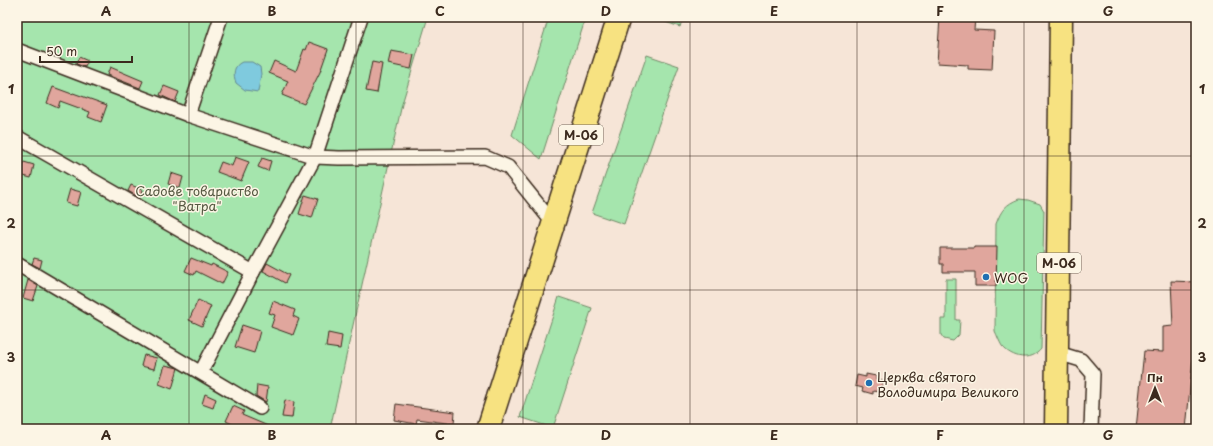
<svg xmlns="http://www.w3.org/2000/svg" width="1213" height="446" font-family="'Playpen Sans',sans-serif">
<rect width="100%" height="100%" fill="#f6e5d7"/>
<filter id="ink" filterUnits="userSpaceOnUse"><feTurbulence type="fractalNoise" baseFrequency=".025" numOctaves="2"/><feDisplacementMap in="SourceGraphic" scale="8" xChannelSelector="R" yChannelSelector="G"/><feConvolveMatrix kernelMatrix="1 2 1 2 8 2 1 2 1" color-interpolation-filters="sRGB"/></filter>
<g filter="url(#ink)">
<g fill="#a5e5ad" stroke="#708866">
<path d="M 17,17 L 428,17 L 402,104 L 330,429 L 17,429 Z"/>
<path d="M 549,17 L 586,17 L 541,159 L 512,135 Z"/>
<path d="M 651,17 L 683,17 L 680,27 Z"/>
<path d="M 647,55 L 679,66 L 624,224 L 592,213 Z"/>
<path d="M 1019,199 L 1028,200 L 1040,204 L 1044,211 L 1041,349 C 1031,362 1012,358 1002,346 C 999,341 997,335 995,331 L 996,224 C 1001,210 1006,204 1019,199 Z"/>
<path d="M 946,279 L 956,279 L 956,320 L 960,320 L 959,335 L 953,341 L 944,339 L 941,335 L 941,319 L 946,319 Z"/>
<path d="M 559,297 L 592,308 L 553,428 L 520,417 Z"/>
</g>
<path fill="#7fcade" stroke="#648a91" d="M 242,62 L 252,62 L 260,67 L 261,74 L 258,92 L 245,90 L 236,83 C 233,74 233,66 242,62 Z"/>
<g fill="#e0a69d" stroke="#3b2a1e">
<path d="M 940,17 L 975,17 L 974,30 L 994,31 L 992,70 L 968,69 L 968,65 L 937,63 Z"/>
<path d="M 309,42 L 328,49 L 320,72 L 304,104 L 282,95 L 288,81 L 269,73 L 274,61 L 296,71 L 304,49 L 306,50 Z"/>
<path d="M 391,51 L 414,55 L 411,69 L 388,64 Z"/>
<path d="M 79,57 L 88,61 L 85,67 L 76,64 Z"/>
<path d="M 372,62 L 382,64 L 377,93 L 366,91 Z"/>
<path d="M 110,67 L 143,81 L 140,88 L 107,75 Z"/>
<path d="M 164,86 L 179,92 L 175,102 L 160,95 Z"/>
<path d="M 53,87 L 72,94 L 73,93 L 107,105 L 101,122 L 88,117 L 90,112 L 60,101 L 58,108 L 47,103 Z"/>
<path d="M 235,157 L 249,162 L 241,181 L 217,172 L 221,162 L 232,166 Z"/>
<path d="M 262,158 L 271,161 L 268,171 L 258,167 Z"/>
<path d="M 24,162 L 34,165 L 31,178 L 20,175 Z"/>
<path d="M 171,173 L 183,177 L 180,188 L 168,184 Z"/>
<path d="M 131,185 L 143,190 L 140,198 L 128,191 Z"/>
<path d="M 70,189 L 81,192 L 77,206 L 66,203 Z"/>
<path d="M 305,195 L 318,199 L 312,218 L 299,214 Z"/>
<path d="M 974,247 L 997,247 L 996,286 L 975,286 L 975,272 L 943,272 L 943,264 L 940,264 L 940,248 L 974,248 Z"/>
<path d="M 34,258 L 42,260 L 40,268 L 32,264 Z"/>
<path d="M 191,258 L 211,266 L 212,264 L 228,272 L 222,284 L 196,271 L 194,275 L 185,271 Z"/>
<path d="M 267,263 L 289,275 L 285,283 L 263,271 Z"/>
<path d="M 28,280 L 38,286 L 33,301 L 23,298 Z"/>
<path d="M 1171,281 L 1196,282 L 1196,347 L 1194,347 L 1186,429 L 1136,429 L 1144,351 L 1163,352 L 1163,327 L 1173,326 Z"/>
<path d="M 198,300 L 211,306 L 202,326 L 189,320 Z"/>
<path d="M 273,301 L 295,310 L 293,316 L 299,319 L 293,335 L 271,327 L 275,315 L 269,313 Z"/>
<path d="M 242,325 L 260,331 L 254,353 L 235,347 Z"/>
<path d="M 328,333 L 342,336 L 340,349 L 326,347 Z"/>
<path d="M 144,355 L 157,358 L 154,369 L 141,366 Z"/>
<path d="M 165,365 L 178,368 L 172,389 L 159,384 Z"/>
<path d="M 866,374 L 876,376 L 876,379 L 883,380 L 881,392 L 873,391 L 873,394 L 862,391 L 863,388 L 855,386 L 857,375 L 866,377 Z"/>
<path d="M 257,385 L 268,387 L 266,402 L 256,396 Z"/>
<path d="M 205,394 L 216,399 L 213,408 L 202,404 Z"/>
<path d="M 285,400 L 294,402 L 292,418 L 282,417 Z"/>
<path d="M 396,404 L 455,412 L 454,424 L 417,419 L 416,424 L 394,420 Z"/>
<path d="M 233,406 L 244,411 L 242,415 L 275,429 L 242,429 L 226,421 Z"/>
</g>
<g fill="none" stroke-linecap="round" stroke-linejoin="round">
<g stroke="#3b2a1e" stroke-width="16">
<g id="street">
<path d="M 17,50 L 188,115 L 315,157 L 339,158 L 485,157 L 508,167 L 553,223"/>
<path d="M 188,115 L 221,17"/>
<path d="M 17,137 L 253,272"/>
<path d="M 17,264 L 260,408"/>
<path d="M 1058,353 L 1081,360 L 1093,374 L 1091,429"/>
<path d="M 201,372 L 253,272 L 315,157 L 361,17"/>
</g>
</g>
<g stroke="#3b2a1e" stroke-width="25">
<g id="highway">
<path d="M 488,429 L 619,17"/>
<path d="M 1056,429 L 1061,17"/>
</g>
</g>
<use href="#street" stroke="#fcf5e5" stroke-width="13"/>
<use href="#highway" stroke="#f7e281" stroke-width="22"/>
</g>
</g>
<path fill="none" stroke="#3b2a1e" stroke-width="1" stroke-opacity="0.55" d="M 189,17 L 189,429M 356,17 L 356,429M 523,17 L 523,429M 690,17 L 690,429M 857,17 L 857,429M 1024,17 L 1024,429M 17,156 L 1196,156M 17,290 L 1196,290"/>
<g fill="#1f6fb2" stroke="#fcf5e5" stroke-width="1.5">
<circle cx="986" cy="277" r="4"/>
<circle cx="869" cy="383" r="4"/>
</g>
<g text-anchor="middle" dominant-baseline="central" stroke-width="3" stroke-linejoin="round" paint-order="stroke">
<g fill="#fcf5e5" stroke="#75675a" stroke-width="1">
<rect x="559" y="125" width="44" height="20" rx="3"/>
<rect x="1037" y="253" width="44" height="20" rx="3"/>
</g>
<g font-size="12" font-weight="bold" fill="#3b2a1e">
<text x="581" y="135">М-06</text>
<text x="1059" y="263">М-06</text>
</g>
<g font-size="13" fill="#565942" stroke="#fcf5e5">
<text x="197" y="190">Садове товариство<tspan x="197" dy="15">"Ватра"</tspan></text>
</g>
<g font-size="13" fill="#3b2a1e" stroke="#fcf5e5" text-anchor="start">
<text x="994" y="277">WOG</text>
<text x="877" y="376">Церква святого<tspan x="877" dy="15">Володимира Великого</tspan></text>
</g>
</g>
<rect width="1213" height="446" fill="none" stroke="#fcf5e5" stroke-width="44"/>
<g transform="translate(1155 388)" stroke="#fcf5e5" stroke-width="3" paint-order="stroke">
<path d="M0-3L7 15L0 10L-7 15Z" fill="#3b2a1e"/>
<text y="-6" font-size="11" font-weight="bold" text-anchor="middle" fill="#3b2a1e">Пн</text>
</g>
<path d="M40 56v6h92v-6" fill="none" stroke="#3b2a1e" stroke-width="2"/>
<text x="46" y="56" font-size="12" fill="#3b2a1e" stroke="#fcf5e5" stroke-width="3" paint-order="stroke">50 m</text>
<rect x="22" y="22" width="1169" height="402" fill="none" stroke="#3b2a1e" stroke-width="1.5"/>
<g font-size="13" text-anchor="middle" font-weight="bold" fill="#3b2a1e">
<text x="106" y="16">A</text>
<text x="272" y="16">B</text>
<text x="440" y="16">C</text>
<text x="606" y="16">D</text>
<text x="774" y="16">E</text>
<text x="940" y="16">F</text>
<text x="1108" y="16">G</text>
<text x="11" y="94">1</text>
<text x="1202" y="94">1</text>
<text x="11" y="228">2</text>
<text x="1202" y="228">2</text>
<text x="11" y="362">3</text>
<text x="1202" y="362">3</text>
<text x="106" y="440">A</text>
<text x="272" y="440">B</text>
<text x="440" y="440">C</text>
<text x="606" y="440">D</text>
<text x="774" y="440">E</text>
<text x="940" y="440">F</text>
<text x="1108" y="440">G</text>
</g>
</svg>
